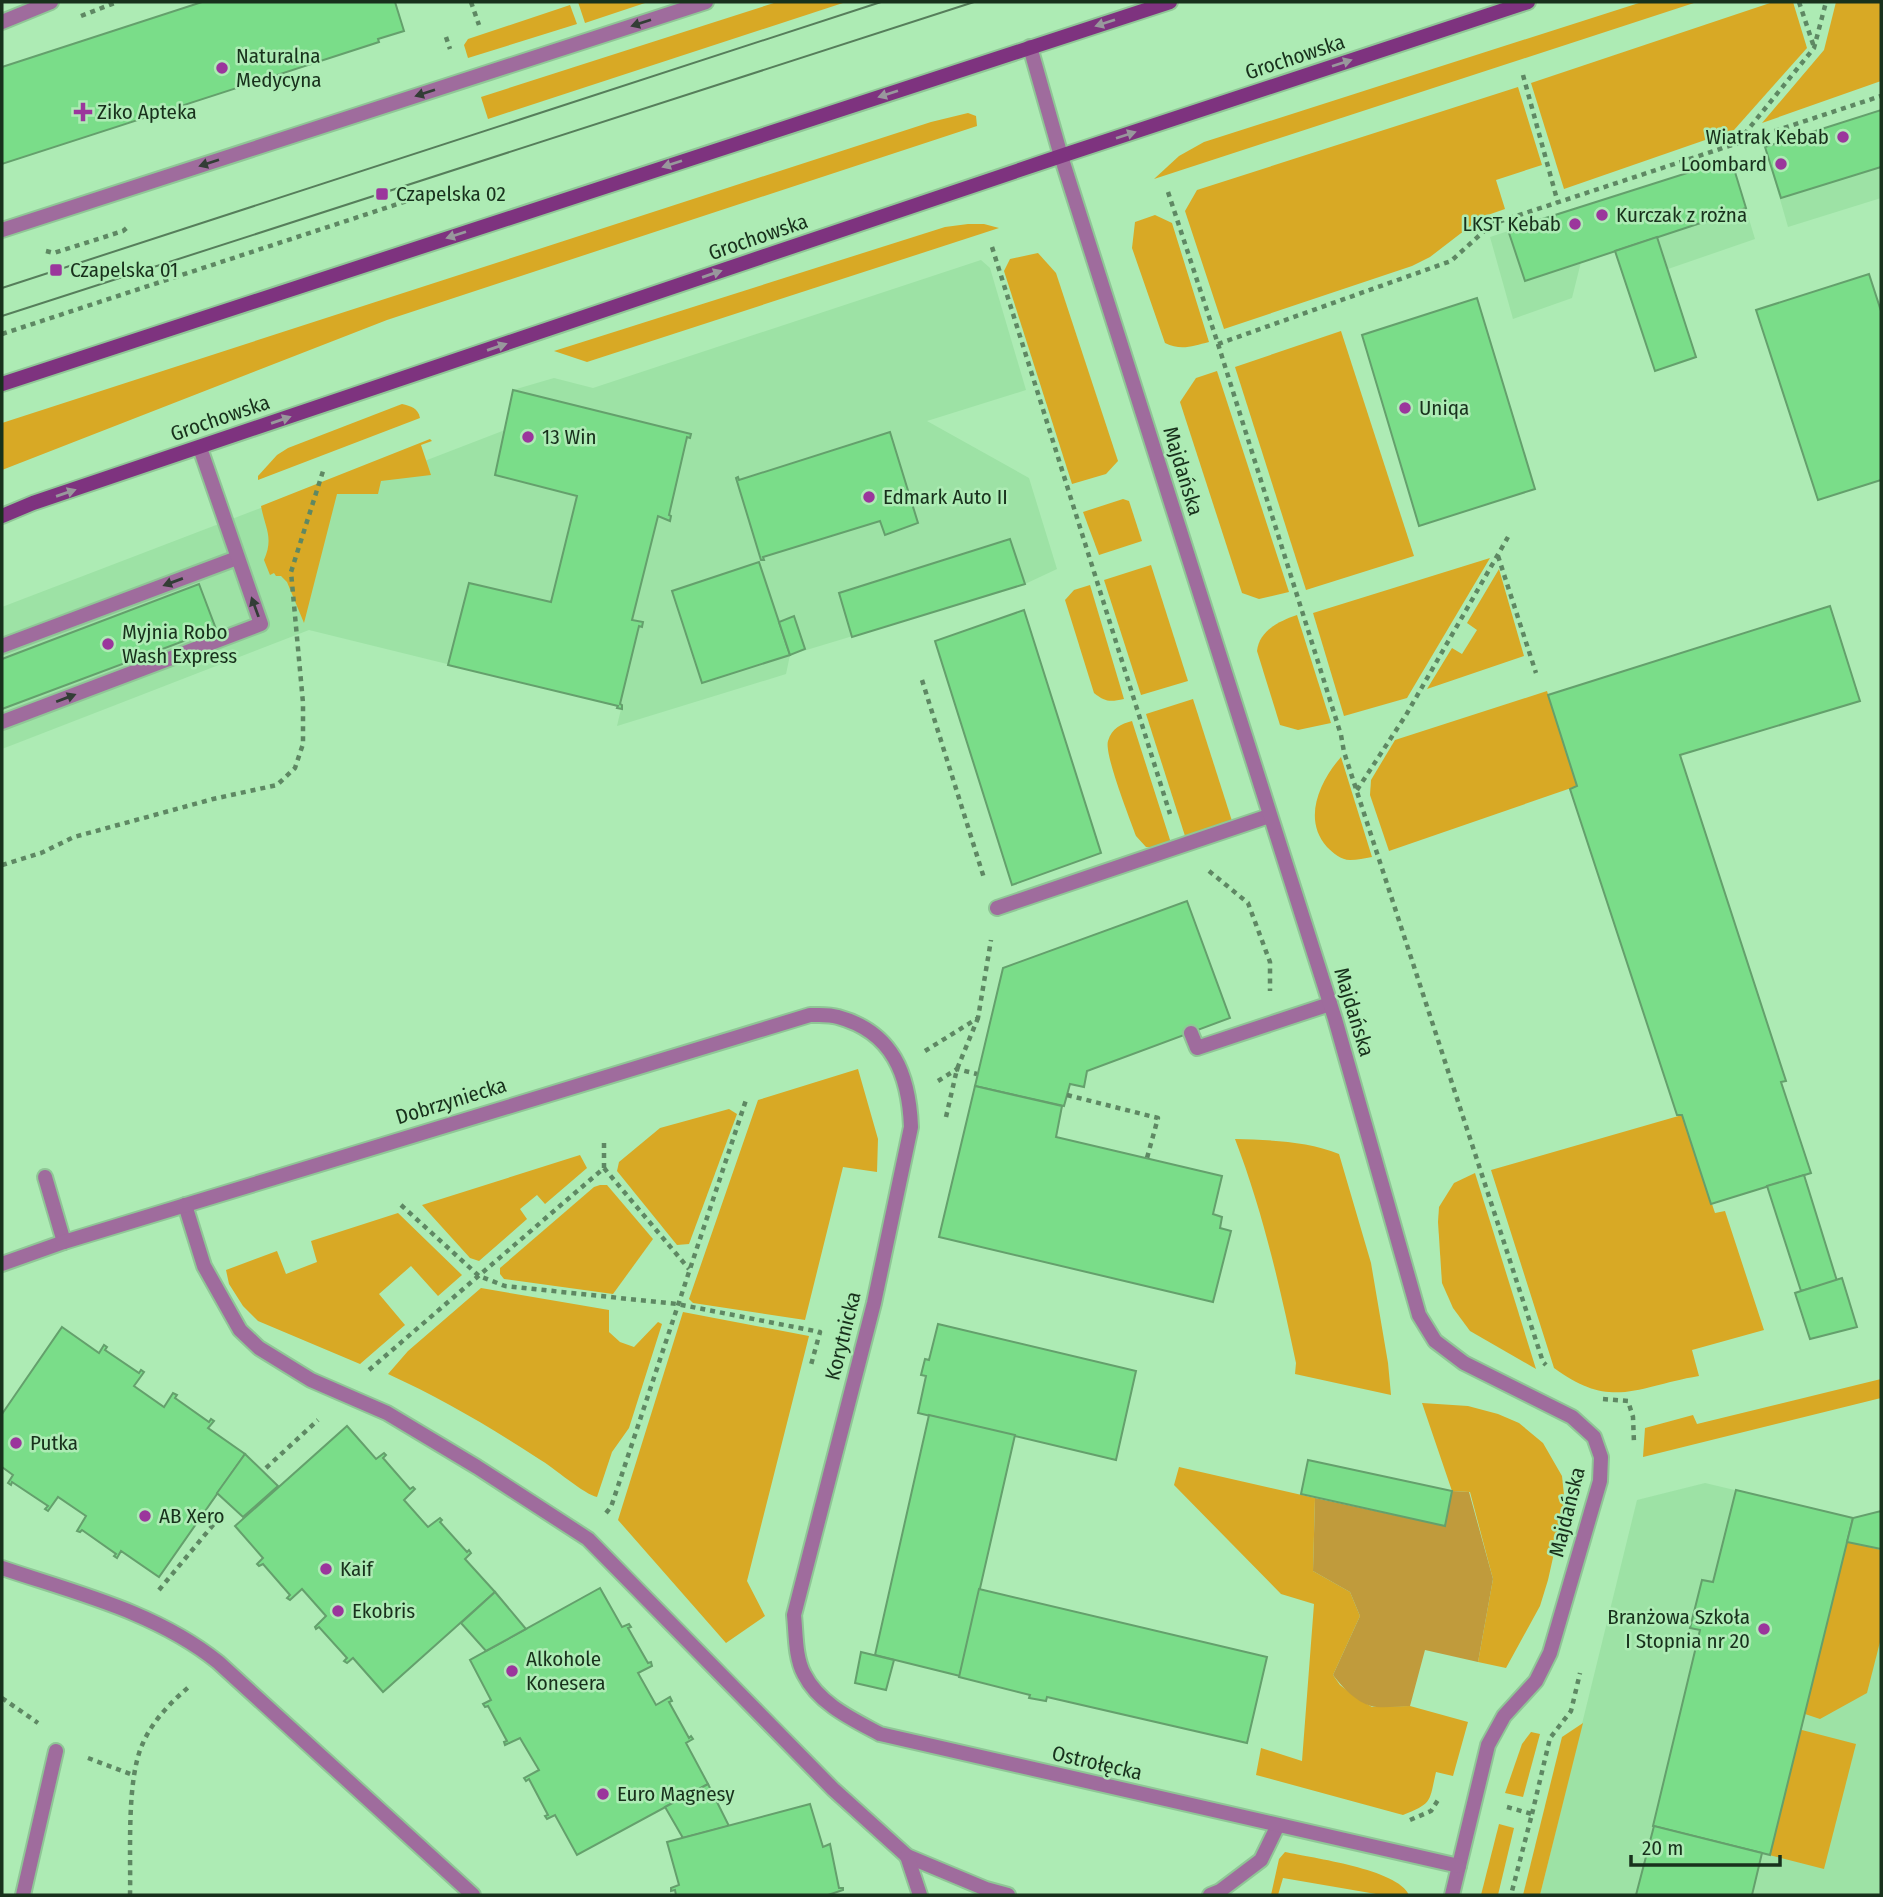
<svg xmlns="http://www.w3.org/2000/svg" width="1883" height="1897" font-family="'Fira Sans Condensed',sans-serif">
<rect width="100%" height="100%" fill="#adebb4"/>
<g fill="#9de2a5">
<path d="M 1881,110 L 1881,198 L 1788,227 L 1765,147 Z"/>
<path d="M 1731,159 L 1755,239 L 1668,269 L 1657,237 L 1581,262 L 1572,298 L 1513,319 L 1490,237 Z"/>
<path d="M 981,260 L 990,268 L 1026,390 L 927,421 L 1029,478 L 1057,569 L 1025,584 L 790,655 L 786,674 L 617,726 L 621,709 L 617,708 L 617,706 L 309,630 L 2,749 L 2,607 L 334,480 L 339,494 L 505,430 L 513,390 L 554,378 L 593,388 Z"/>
<path d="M 1705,1483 L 1853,1518 L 1881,1511 L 1881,1895 L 1540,1895 L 1637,1500 Z"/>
</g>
<g fill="#d8a925">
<path d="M 578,2 L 648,2 L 585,23 Z"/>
<path d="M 777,2 L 846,2 L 488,119 L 481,97 Z"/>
<path d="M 1642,2 L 1697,2 L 1154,179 L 1179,156 L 1204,142 Z"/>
<path d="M 1773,2 L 1793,2 L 1807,48 L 1734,130 L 1564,189 L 1531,83 Z"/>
<path d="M 1836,2 L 1881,2 L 1881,81 L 1762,123 L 1824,50 Z"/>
<path d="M 570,5 L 577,24 L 468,58 L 464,45 L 468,39 Z"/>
<path d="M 1518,87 L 1542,165 L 1496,180 L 1505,209 L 1482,217 L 1430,257 L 1412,266 L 1224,329 L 1185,211 L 1197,190 Z"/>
<path d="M 968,113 L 976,116 L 977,126 L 387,320 L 2,470 L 2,423 L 931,122 Z"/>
<path d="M 1155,215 L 1172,223 L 1209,342 C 1193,346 1181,351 1165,343 L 1132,248 L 1135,222 Z"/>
<path d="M 968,224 L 984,224 L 999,228 L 587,362 L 554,351 L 945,227 Z"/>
<path d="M 1038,253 L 1056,273 L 1118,461 L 1106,474 L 1072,484 L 1004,271 L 1010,259 Z"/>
<path d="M 1341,331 L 1414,556 L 1306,590 L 1235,367 Z"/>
<path d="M 1217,371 L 1289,592 L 1259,599 L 1242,593 L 1180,402 L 1196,378 Z"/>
<path d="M 402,404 C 411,406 418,408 420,418 L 258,480 L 258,476 L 277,455 L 288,448 Z"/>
<path d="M 430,439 L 432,441 L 421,445 L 431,475 L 381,481 L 378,494 L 337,494 L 304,623 L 287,582 L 281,576 L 276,576 L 274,573 L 270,575 L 264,560 C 274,537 265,528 261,506 Z"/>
<path d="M 1123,499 L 1129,501 L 1142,541 L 1099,555 L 1083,512 Z"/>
<path d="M 1490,558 L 1407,698 L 1344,716 L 1313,613 Z"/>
<path d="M 1151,565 L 1188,681 L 1141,695 L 1104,580 Z"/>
<path d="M 1499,569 L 1524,656 L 1427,689 L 1452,648 L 1462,654 L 1477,630 L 1467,623 Z"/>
<path d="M 1090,585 L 1124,699 C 1110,702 1105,702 1094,693 L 1065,600 L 1074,590 Z"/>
<path d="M 1297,615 L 1331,723 L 1298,730 L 1280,725 L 1257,651 C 1259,631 1279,621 1297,615 Z"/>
<path d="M 1547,691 L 1577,786 L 1389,851 L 1370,795 L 1371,780 L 1395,740 Z"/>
<path d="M 1193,699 L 1232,821 L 1185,836 L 1146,714 Z"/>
<path d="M 1132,721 L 1171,843 L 1157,848 L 1146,847 L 1136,836 C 1130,819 1104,754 1108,741 C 1112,728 1121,724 1132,721 Z"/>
<path d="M 1341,757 L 1372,857 C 1365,858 1357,860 1350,860 C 1341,860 1333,853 1327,847 C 1302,819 1320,781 1341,757 Z"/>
<path d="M 858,1069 L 878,1139 L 877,1172 L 843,1167 L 805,1320 L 693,1303 L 689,1299 L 758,1100 Z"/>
<path d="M 729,1109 L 737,1114 L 689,1244 L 677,1245 L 617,1171 L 619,1162 L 660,1128 Z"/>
<path d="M 1682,1115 L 1715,1213 L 1725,1211 L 1764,1330 L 1692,1350 L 1699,1376 C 1638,1386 1612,1411 1554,1368 L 1491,1170 Z"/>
<path d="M 1235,1139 C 1270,1140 1307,1141 1339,1154 L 1371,1263 L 1388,1363 L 1391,1395 L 1295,1374 L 1296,1363 C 1280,1287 1263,1212 1235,1139 Z"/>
<path d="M 580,1155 L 587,1168 L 545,1204 L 537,1195 L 520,1209 L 527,1219 L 479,1261 L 470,1258 L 422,1205 Z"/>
<path d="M 1475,1173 L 1536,1369 L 1470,1331 L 1453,1308 L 1442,1283 L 1438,1222 L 1439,1207 L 1454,1183 Z"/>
<path d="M 600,1185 L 607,1185 L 653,1239 L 613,1294 L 504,1279 L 500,1274 L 500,1268 L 594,1187 Z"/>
<path d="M 398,1213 L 462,1275 L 438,1296 L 411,1266 L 379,1294 L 405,1325 L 360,1364 L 258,1321 L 243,1306 L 229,1284 L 226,1270 L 277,1251 L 286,1274 L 317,1262 L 311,1241 Z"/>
<path d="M 481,1288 L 609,1310 L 609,1332 L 620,1342 L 634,1347 L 658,1322 L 662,1324 L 629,1428 L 612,1452 L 597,1497 C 585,1495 553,1467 539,1459 C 490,1427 441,1398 388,1374 L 408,1351 Z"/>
<path d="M 683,1312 L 809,1336 L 747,1581 L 765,1616 L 726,1643 L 618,1520 Z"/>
<path d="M 1881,1379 L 1881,1398 L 1643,1457 L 1645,1428 L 1693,1415 L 1697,1424 Z"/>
<path d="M 1422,1403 L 1468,1406 L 1498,1414 L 1519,1423 L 1543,1443 L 1562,1476 L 1565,1504 L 1548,1580 L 1540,1606 L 1506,1668 L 1478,1662 L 1493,1579 L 1470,1492 L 1452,1491 Z"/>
<path d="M 1179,1467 L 1315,1498 L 1313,1571 L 1350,1592 L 1360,1616 L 1333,1675 L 1340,1685 L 1357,1698 L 1372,1707 L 1410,1706 L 1468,1722 L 1453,1776 L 1436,1772 C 1429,1802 1433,1803 1403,1815 L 1256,1775 L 1261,1748 L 1302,1761 L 1314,1604 L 1281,1594 L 1174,1485 Z"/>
<path d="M 1847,1542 L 1881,1550 L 1881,1638 L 1867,1693 L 1820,1719 L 1802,1713 Z"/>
<path d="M 1583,1723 L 1540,1895 L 1523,1895 L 1562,1737 Z"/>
<path d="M 1798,1729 L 1856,1744 L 1824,1869 L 1765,1854 Z"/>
<path d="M 1531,1732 L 1540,1734 L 1523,1797 L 1505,1793 L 1522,1744 Z"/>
<path d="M 1499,1824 L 1514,1828 L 1498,1895 L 1481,1895 Z"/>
<path d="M 1285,1852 C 1312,1858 1398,1869 1409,1895 L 1382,1895 L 1283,1878 L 1278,1895 L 1271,1895 L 1279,1859 Z"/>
</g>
<path fill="#c09b3c" d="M 1452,1491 L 1469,1492 L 1493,1579 L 1478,1662 L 1425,1650 L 1410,1706 C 1399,1706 1382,1709 1371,1706 C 1356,1702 1342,1687 1333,1675 L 1360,1616 L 1350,1592 L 1313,1571 L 1315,1498 L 1445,1526 Z"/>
<g fill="#7add89" stroke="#64a06c" stroke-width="2">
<path d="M 202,2 L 395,2 L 404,31 L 378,39 L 379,42 L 2,164 L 2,67 Z"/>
<path d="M 1881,110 L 1881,167 L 1781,198 L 1765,147 Z"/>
<path d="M 1731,159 L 1746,208 L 1525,281 L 1508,230 Z"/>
<path d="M 1657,237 L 1696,357 L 1655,371 L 1615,251 Z"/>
<path d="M 1869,274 L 1881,311 L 1881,480 L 1818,500 L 1756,310 Z"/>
<path d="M 1477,298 L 1535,489 L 1419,526 L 1362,335 Z"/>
<path d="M 513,390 L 691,434 L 690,438 L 687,437 L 669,515 L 671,516 L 670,521 L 658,516 L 632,620 L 643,622 L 642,627 L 639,626 L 620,704 L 622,705 L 622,709 L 617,708 L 618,706 L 448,665 L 469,583 L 551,602 L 577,496 L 495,475 Z"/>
<path d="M 890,432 L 918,523 L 885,535 L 880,521 L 763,557 L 764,560 L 761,560 L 736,478 L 738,477 L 739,480 Z"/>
<path d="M 1010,539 L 1025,584 L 852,637 L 839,593 Z"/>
<path d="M 759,562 L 790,655 L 702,683 L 672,591 Z"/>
<path d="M 199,584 L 216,629 L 2,709 L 2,659 Z"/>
<path d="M 1830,606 L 1860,701 L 1680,755 L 1786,1081 L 1781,1082 L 1811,1173 L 1711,1204 L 1682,1115 L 1677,1115 L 1570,789 L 1577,786 L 1548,695 Z"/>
<path d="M 1024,610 L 1101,853 L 1012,885 L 935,641 Z"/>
<path d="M 794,616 L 805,649 L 790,655 L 779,622 Z"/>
<path d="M 1187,901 L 1230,1018 L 1087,1071 L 1084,1087 L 1070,1084 L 1064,1106 L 975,1086 L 1003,968 Z"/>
<path d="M 975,1086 L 1062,1106 L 1056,1137 L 1222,1176 L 1213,1214 L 1222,1217 L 1220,1228 L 1231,1231 L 1213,1302 L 939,1237 Z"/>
<path d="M 1804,1175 L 1837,1281 L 1801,1291 L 1767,1186 Z"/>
<path d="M 1842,1278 L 1857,1327 L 1810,1339 L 1795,1293 Z"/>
<path d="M 938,1324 L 1136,1371 L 1116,1460 L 918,1413 L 926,1376 L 921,1375 L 925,1359 L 929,1360 Z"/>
<path d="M 62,1327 L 99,1353 L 104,1345 L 107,1347 L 105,1350 L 139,1373 L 141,1370 L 144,1372 L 134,1386 L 164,1407 L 173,1393 L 177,1395 L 175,1398 L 209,1422 L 211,1419 L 214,1421 L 208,1428 L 245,1454 L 159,1577 L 121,1551 L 117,1558 L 114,1556 L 116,1554 L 82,1530 L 80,1532 L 77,1531 L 86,1516 L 58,1497 L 48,1511 L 45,1509 L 48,1506 L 12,1482 L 11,1485 L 8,1483 L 13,1475 L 2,1467 L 2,1414 Z"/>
<path d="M 929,1415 L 1015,1435 L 960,1676 L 875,1655 Z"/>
<path d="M 347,1426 L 376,1459 L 384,1453 L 386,1455 L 383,1458 L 410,1489 L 413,1487 L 415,1489 L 404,1500 L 428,1527 L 440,1518 L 442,1520 L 440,1522 L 467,1552 L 469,1550 L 471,1553 L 465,1559 L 495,1592 L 383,1692 L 353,1658 L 347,1663 L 344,1661 L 347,1658 L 319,1627 L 316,1629 L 315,1627 L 326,1616 L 302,1589 L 290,1600 L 287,1598 L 290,1595 L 263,1564 L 259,1566 L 257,1564 L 263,1558 L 235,1526 Z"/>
<path d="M 245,1454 L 278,1486 L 243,1517 L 217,1493 Z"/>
<path d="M 1308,1460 L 1452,1491 L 1445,1526 L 1301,1494 Z"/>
<path d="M 1736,1490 L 1853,1518 L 1770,1855 L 1653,1826 L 1700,1630 L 1690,1628 L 1702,1580 L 1713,1582 Z"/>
<path d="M 1881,1511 L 1881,1549 L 1847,1542 L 1853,1518 Z"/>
<path d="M 600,1588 L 622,1627 L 629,1624 L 631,1627 L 628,1628 L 648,1663 L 651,1662 L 652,1666 L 638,1673 L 656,1705 L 670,1697 L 672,1701 L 669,1702 L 689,1738 L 691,1736 L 693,1739 L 686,1743 L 708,1784 L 577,1855 L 555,1815 L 547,1819 L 545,1816 L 548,1815 L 529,1779 L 526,1781 L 524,1778 L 539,1770 L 520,1738 L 505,1745 L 504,1742 L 507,1741 L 488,1706 L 485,1707 L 483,1704 L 491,1700 L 470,1660 Z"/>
<path d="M 979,1589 L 1267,1657 L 1247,1743 L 1047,1697 L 1046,1701 L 1029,1698 L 1030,1695 L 959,1677 Z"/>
<path d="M 495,1592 L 526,1629 L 486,1651 L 461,1623 Z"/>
<path d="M 861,1652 L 894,1660 L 886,1690 L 855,1683 Z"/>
<path d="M 708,1784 L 729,1826 L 683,1838 L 665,1807 Z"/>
<path d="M 810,1804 L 823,1847 L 830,1844 L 839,1888 L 843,1888 L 843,1890 L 828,1895 L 676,1895 L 675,1890 L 671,1891 L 671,1888 L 679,1885 L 667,1842 Z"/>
<path d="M 1654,1826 L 1762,1853 L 1752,1895 L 1636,1895 Z"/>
</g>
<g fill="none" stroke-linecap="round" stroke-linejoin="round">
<g stroke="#8fc696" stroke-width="18">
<g id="service">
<path d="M 2,22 L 51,2"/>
<path d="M 2,646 L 237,558"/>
<path d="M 2,722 L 261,624 L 200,448"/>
<path d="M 997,908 L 1269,816"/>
<path d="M 1191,1033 L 1197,1048 L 1330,1004"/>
<path d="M 45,1177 L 64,1242"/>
<path d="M 185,1205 L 204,1266 L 240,1330 L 259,1348 L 311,1380 L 387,1413 L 477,1467 L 588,1539 L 833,1789 L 907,1856 L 986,1889 L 1008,1895"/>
<path d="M 2,1568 C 76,1593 156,1612 218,1662 L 473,1895"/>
<path d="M 907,1856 L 920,1895"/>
<path d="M 1210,1895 L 1220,1891 L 1261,1860 L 1278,1825"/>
</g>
</g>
<g stroke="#8fc696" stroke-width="18">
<g id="minor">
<path d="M 1030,47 L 1061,156 L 1335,1019 L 1419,1315 L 1435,1341 L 1464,1363 L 1572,1417 L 1594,1437 L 1601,1457 L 1600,1481 L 1550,1653 L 1536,1681 L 1504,1716 L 1488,1745 L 1452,1895"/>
<path d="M 2,230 L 706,2"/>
<path d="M 2,1264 L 64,1242 L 810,1015 C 819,1015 829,1014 838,1017 C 893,1032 909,1075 911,1127 L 874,1303 L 794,1615 C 796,1634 795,1657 804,1674 C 819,1704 852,1719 880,1734 L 1459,1866"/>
<path d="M 23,1895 L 56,1751"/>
</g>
</g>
<g stroke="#8fc696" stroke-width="18">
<g id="secondary">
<path d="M 2,384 L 1170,2"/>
<path d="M 2,516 L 33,503 L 1061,156 L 1528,2"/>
</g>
</g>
<g stroke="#5e8863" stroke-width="4.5" stroke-dasharray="5 5" stroke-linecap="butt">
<path d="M 471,2 L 479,25"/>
<path d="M 1799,2 L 1814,47"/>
<path d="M 81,16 L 117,2"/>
<path d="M 446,37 L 450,49"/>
<path d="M 1523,75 L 1558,203"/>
<path d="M 1738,142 L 1814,48 L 1826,2"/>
<path d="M 1168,192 L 1218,344 L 1451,261 L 1492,224 L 1881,96"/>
<path d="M 992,247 L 1170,814"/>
<path d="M 46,251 L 54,253 L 123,231 L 129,226"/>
<path d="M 2,334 L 416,198"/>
<path d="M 1218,344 L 1341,735 L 1344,752 L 1543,1362 L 1546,1365"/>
<path d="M 1498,556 L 1536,673"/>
<path d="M 922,680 L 984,878"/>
<path d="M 1357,790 L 1406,715 L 1508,537"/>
<path d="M 2,865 L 41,853 L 74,837 L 213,799 L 277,785 L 295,768 L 303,744 L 303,703 L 291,572 L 324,468"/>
<path d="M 1209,871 L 1248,903 L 1270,962 L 1270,991"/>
<path d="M 925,1051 L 978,1018 L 991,940"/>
<path d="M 938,1081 L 957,1069 L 977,1074"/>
<path d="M 1067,1095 L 1158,1118 L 1147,1158"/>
<path d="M 946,1117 L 957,1069 L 978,1018"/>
<path d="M 604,1168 L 689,1269"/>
<path d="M 401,1205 L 479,1276 L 505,1286 L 677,1304 L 820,1332 L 811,1365"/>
<path d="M 369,1370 L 604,1168 L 604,1140"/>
<path d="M 1603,1399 L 1628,1401 L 1633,1417 L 1634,1443"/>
<path d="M 266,1468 L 318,1420"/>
<path d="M 606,1513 L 611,1507 L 628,1456 L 747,1097"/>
<path d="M 159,1590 L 223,1513"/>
<path d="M 2,1698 L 38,1723"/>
<path d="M 88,1758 L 133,1775"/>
<path d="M 1507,1807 L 1532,1814 L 1511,1895"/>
<path d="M 1532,1814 L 1550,1738 L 1571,1711 L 1580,1673"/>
<path d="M 1410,1820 L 1431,1811 L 1438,1800"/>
<path d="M 130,1895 C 131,1854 126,1779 143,1743 C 153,1720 172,1701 191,1685"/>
</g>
<use href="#service" stroke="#9f6c9d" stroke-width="14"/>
<use href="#minor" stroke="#9f6c9d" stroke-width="14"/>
<use href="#secondary" stroke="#7e337f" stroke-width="14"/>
<g stroke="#567e5b" stroke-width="2">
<path d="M 2,288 L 881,2"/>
<path d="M 2,316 L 974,2"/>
</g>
</g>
<defs><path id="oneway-solid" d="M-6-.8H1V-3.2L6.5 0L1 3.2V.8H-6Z" transform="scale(1.75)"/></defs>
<g fill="#333d36">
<use href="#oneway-solid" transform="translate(641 23) rotate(162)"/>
<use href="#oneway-solid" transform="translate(425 93) rotate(162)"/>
<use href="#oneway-solid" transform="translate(209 163) rotate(162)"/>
<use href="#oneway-solid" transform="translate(173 582) rotate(160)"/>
<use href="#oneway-solid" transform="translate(255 607) rotate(-110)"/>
<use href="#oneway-solid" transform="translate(66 698) rotate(-21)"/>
</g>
<g fill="#98989c">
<use href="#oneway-solid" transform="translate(1105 23) rotate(162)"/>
<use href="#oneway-solid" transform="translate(1342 63) rotate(-18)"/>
<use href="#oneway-solid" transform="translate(888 94) rotate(162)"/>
<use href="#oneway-solid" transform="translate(1126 135) rotate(-18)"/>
<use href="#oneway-solid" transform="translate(672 164) rotate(162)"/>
<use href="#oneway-solid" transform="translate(456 235) rotate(162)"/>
<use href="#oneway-solid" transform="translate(712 274) rotate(-19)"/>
<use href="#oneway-solid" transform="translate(497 347) rotate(-19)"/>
<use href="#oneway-solid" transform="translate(281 420) rotate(-19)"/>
<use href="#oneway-solid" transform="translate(66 493) rotate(-19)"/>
</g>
<g fill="#9b369c" stroke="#adebb4" stroke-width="2.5">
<circle cx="222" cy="68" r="7"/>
<path d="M79.5 101.5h7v7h7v7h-7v7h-7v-7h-7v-7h7z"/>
<circle cx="1843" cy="137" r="7"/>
<circle cx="1781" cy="164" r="7"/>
<rect x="375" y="187" width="14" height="14" rx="3.5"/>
<circle cx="1602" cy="215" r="7"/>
<circle cx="1575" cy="224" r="7"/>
<rect x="49" y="263" width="14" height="14" rx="3.5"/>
<circle cx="1405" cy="408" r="7"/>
<circle cx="528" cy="437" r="7"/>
<circle cx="869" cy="497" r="7"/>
<circle cx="108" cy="644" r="7"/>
<circle cx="16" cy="1443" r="7"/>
<circle cx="145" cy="1516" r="7"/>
<circle cx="326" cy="1569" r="7"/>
<circle cx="338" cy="1611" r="7"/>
<circle cx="1764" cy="1629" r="7"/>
<circle cx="512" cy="1671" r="7"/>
<circle cx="603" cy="1794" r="7"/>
</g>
<g text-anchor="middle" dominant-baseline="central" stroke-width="5" stroke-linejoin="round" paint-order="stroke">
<g font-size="21" fill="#18311c" stroke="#adebb4" text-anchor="start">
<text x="236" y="56">Naturalna<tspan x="236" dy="24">Medycyna</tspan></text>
<text x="97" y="112">Ziko Apteka</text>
<text x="1829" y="137" text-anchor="end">Wiatrak Kebab</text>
<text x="1767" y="164" text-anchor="end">Loombard</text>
<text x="396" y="194">Czapelska 02</text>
<text x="1616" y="215">Kurczak z rożna</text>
<text x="1561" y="224" text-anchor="end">LKST Kebab</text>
<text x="70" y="270">Czapelska 01</text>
<text x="1419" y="408">Uniqa</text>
<text x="542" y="437">13 Win</text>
<text x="883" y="497">Edmark Auto II</text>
<text x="122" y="632">Myjnia Robo<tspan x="122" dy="24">Wash Express</tspan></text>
<text x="30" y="1443">Putka</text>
<text x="159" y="1516">AB Xero</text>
<text x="340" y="1569">Kaif</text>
<text x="352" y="1611">Ekobris</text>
<text x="1750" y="1617" text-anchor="end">Branżowa Szkoła<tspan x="1750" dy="24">I Stopnia nr 20</tspan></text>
<text x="526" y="1659">Alkohole<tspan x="526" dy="24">Konesera</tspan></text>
<text x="617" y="1794">Euro Magnesy</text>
</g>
<g font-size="21" fill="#18311c" stroke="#adebb4">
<text transform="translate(1295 57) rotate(-18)">Grochowska</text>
<text transform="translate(758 237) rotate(-19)">Grochowska</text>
<text transform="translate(220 418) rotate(-19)">Grochowska</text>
<text transform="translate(1183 471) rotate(73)">Majdańska</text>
<text transform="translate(1354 1012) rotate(73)">Majdańska</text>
<text transform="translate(451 1101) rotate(-17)">Dobrzyniecka</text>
<text transform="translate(843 1336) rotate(-76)">Korytnicka</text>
<text transform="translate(1567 1512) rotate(-76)">Majdańska</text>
<text transform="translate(1097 1763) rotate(13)">Ostrołęcka</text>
</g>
</g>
<rect width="1883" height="1897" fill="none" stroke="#18311c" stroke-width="7"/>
<path d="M1631 1855v10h149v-10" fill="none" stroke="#18311c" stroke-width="3.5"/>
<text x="1642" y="1855" font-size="21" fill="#18311c" stroke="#adebb4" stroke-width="5" paint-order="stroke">20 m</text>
</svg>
